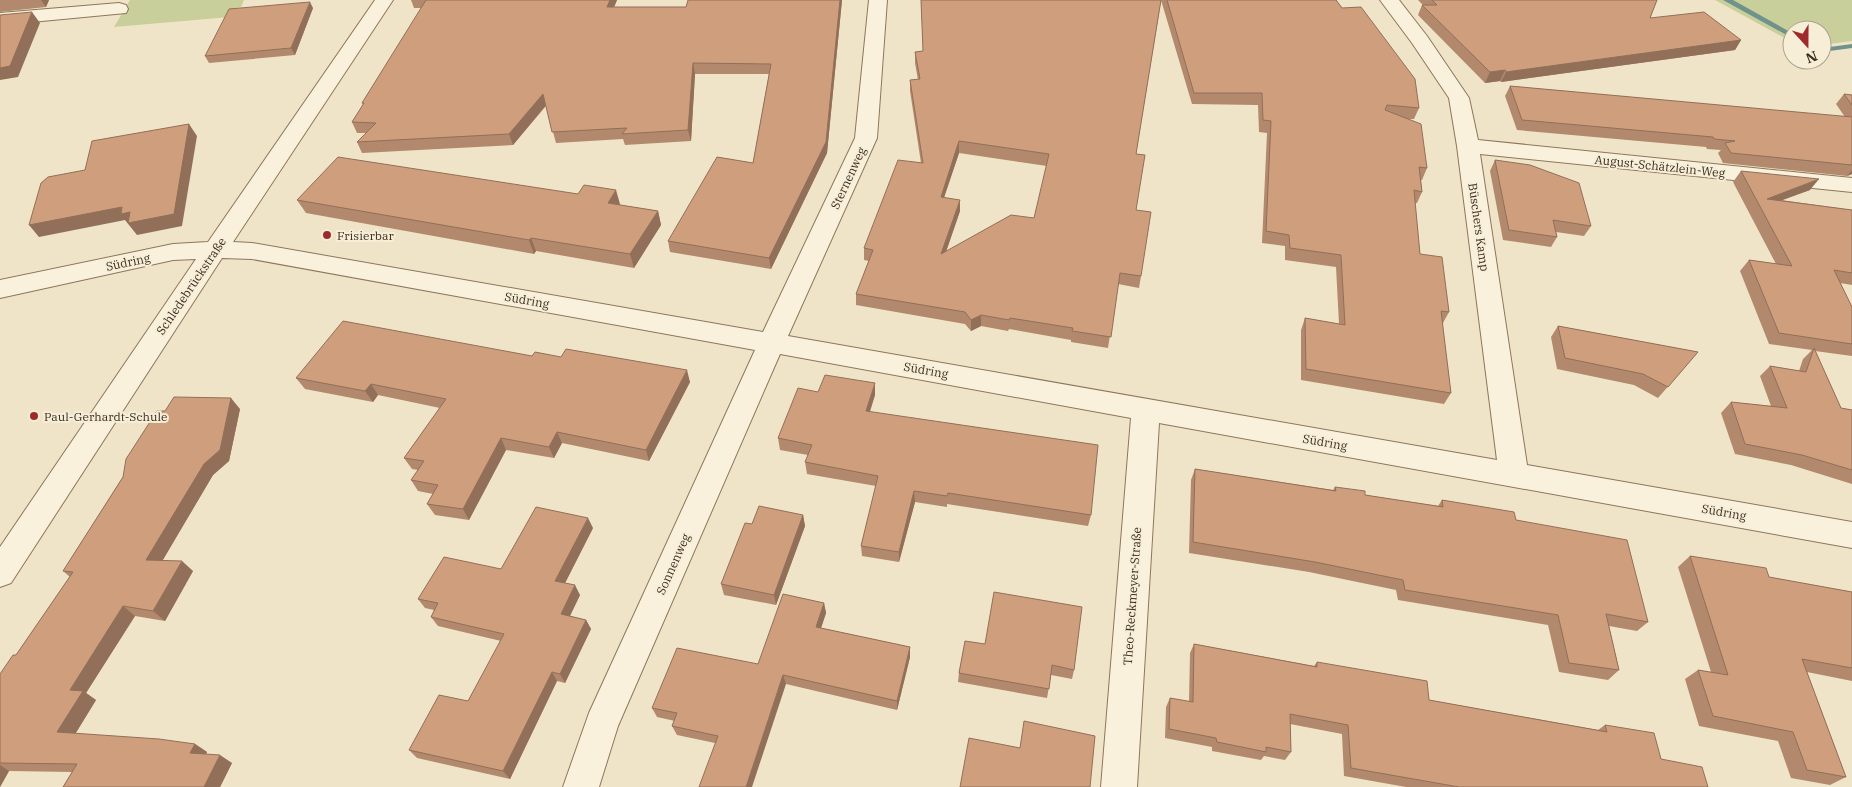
<svg xmlns="http://www.w3.org/2000/svg" width="1852" height="787" font-family="'IBM Plex Serif',serif">
<rect width="100%" height="100%" fill="#f0e4c8"/>
<g fill="#c9cf9b">
<path d="M 130,0 L 244,0 L 241,7 L 235,8 L 230,17 L 114,27 Z"/>
<path d="M 1715,0 L 1852,0 L 1852,41 L 1822,45 L 1822,30 L 1792,30 L 1792,42 Z"/>
</g>
<g fill="none" stroke-linecap="round" stroke-linejoin="round">
<g fill="#6f938a" fill-rule="evenodd">
<path d="M 1723,0 L 1733,0 L 1792,33 L 1792,38 Z"/>
<path d="M 1852,44 L 1852,48 L 1822,52 L 1822,48 Z"/>
</g>
<g stroke="#8d765c" stroke-width="2">
<g id="minor">
<path d="M 375,0 L 393,0 L 233,242 L 252,243 L 763,332 L 855,138 L 869,0 L 887,0 L 877,138 L 788,336 L 1497,460 L 1457,146 L 1449,98 L 1412,43 L 1380,0 L 1399,0 L 1427,36 L 1469,98 L 1478,140 L 1852,178 L 1852,192 L 1480,154 L 1527,465 L 1852,522 L 1852,548 L 1159,423 L 1137,787 L 1101,787 L 1131,418 L 780,354 L 618,726 L 599,787 L 563,787 L 589,713 L 755,350 L 252,259 L 222,258 L 11,583 L 0,587 L 0,547 L 196,259 L 173,260 L 0,298 L 0,280 L 173,244 L 208,242 Z"/>
<path d="M 119,3 L 126,5 L 128,9 L 126,13 L 0,25 L 0,13 Z"/>
</g>
</g>
<use href="#minor" fill="#faf1dc" fill-rule="evenodd"/>
</g>
<g fill="#b2896c" fill-rule="evenodd">
<path d="M 0,0 L 49,0 L 46,7 L 0,12 Z"/>
<path d="M 411,0 L 617,0 L 614,7 L 686,7 L 842,0 L 827,153 L 771,269 L 670,252 L 668,241 L 753,163 L 769,74 L 695,74 L 691,141 L 625,145 L 623,139 L 556,143 L 546,106 L 513,145 L 362,153 L 357,142 L 366,133 L 357,133 L 352,122 L 363,105 L 362,103 L 422,8 L 414,8 Z"/>
<path d="M 921,0 L 1161,0 L 1136,154 L 1136,210 L 1141,276 L 1139,288 L 1118,284 L 1108,348 L 1071,342 L 1071,340 L 1009,329 L 1008,331 L 981,326 L 971,331 L 965,324 L 856,305 L 856,294 L 869,261 L 864,260 L 864,248 L 921,163 L 910,91 L 910,80 L 918,80 L 915,63 L 915,52 L 923,51 ZM 959,153 L 1047,166 L 1034,218 L 946,252 L 960,211 L 944,198 Z"/>
<path d="M 1161,0 L 1336,0 L 1419,108 L 1414,119 L 1408,119 L 1427,168 L 1422,180 L 1421,180 L 1422,192 L 1417,203 L 1415,203 L 1420,254 L 1449,312 L 1443,323 L 1442,323 L 1451,393 L 1444,404 L 1301,380 L 1301,330 L 1305,318 L 1339,324 L 1336,267 L 1285,260 L 1285,246 L 1262,243 L 1267,133 L 1259,132 L 1258,105 L 1192,104 Z"/>
<path d="M 1418,0 L 1657,0 L 1650,18 L 1741,40 L 1735,50 L 1501,82 L 1500,81 L 1485,83 L 1418,15 L 1422,5 L 1423,5 Z"/>
<path d="M 313,8 L 295,55 L 209,63 L 205,56 Z"/>
<path d="M 1510,86 L 1845,117 L 1836,104 L 1844,94 L 1852,95 L 1852,174 L 1847,176 L 1723,163 L 1718,153 L 1721,150 L 1707,149 L 1706,147 L 1517,130 L 1505,96 Z"/>
<path d="M 1495,160 L 1591,226 L 1584,236 L 1556,232 L 1557,237 L 1551,247 L 1503,240 L 1490,171 Z"/>
<path d="M 1741,171 L 1810,190 L 1781,200 L 1852,210 L 1852,285 L 1840,283 L 1852,307 L 1852,356 L 1815,351 L 1841,408 L 1852,410 L 1852,484 L 1791,465 L 1735,454 L 1721,413 L 1731,402 L 1771,406 L 1760,376 L 1770,366 L 1799,371 L 1803,359 L 1812,350 L 1769,344 L 1740,271 L 1749,260 L 1776,264 L 1733,182 Z"/>
<path d="M 297,200 L 620,204 L 620,205 L 658,211 L 661,225 L 634,268 L 536,251 L 534,254 L 306,213 Z"/>
<path d="M 1558,326 L 1698,352 L 1658,398 L 1634,385 L 1557,369 L 1551,337 Z"/>
<path d="M 532,356 L 690,382 L 649,461 L 562,443 L 554,458 L 506,450 L 469,520 L 435,515 L 427,504 L 433,494 L 418,491 L 411,480 L 418,470 L 412,469 L 404,458 L 440,408 L 378,395 L 373,402 L 305,389 L 296,378 Z"/>
<path d="M 818,392 L 875,395 L 870,412 L 1091,515 L 1088,526 L 947,504 L 947,507 L 915,502 L 899,562 L 862,556 L 861,546 L 876,486 L 807,474 L 805,462 L 808,455 L 780,450 L 778,438 Z"/>
<path d="M 240,409 L 229,461 L 213,475 L 162,561 L 193,571 L 165,621 L 135,616 L 86,693 L 96,700 L 75,734 L 195,744 L 207,752 L 206,754 L 232,763 L 220,787 L 63,787 L 72,772 L 9,771 L 0,787 L 0,674 L 16,655 L 70,577 L 63,571 L 165,411 Z"/>
<path d="M 1195,469 L 1333,490 L 1335,487 L 1365,495 L 1438,506 L 1442,500 L 1516,520 L 1648,622 L 1637,631 L 1609,626 L 1619,670 L 1608,680 L 1559,672 L 1548,625 L 1398,600 L 1396,590 L 1309,572 L 1189,553 L 1191,480 Z"/>
<path d="M 803,515 L 805,526 L 776,605 L 724,595 L 721,584 L 752,524 Z"/>
<path d="M 593,528 L 565,583 L 580,595 L 570,616 L 586,620 L 591,629 L 565,683 L 557,681 L 510,779 L 417,758 L 409,750 L 468,701 L 501,641 L 438,626 L 431,617 L 434,610 L 425,608 L 418,599 L 501,569 Z"/>
<path d="M 1690,556 L 1769,577 L 1852,592 L 1852,681 L 1807,672 L 1846,777 L 1830,785 L 1791,778 L 1778,741 L 1699,726 L 1685,679 L 1698,670 L 1711,672 L 1678,567 Z"/>
<path d="M 824,603 L 826,613 L 821,628 L 910,647 L 910,657 L 897,710 L 786,684 L 715,743 L 677,735 L 672,726 L 675,721 L 657,717 L 652,708 L 758,664 Z"/>
<path d="M 965,641 L 1074,670 L 1072,679 L 1051,675 L 1047,698 L 958,682 L 959,673 Z"/>
<path d="M 1194,644 L 1314,666 L 1317,662 L 1429,700 L 1598,730 L 1605,725 L 1661,759 L 1708,787 L 1406,787 L 1344,776 L 1342,734 L 1290,724 L 1291,752 L 1285,760 L 1264,756 L 1261,760 L 1212,751 L 1212,747 L 1165,738 L 1166,707 L 1170,698 L 1189,702 L 1190,653 Z"/>
</g>
<g fill="#916f58">
<path d="M 41,0 L 49,0 L 46,7 Z"/>
<path d="M 610,0 L 617,0 L 610,17 L 607,7 Z"/>
<path d="M 840,0 L 842,0 L 827,153 L 771,269 L 769,258 Z"/>
<path d="M 310,2 L 313,8 L 295,55 L 291,48 Z"/>
<path d="M 32,12 L 40,23 L 18,77 L 0,80 L 0,68 Z"/>
<path d="M 1741,40 L 1735,50 L 1501,82 L 1506,72 Z"/>
<path d="M 693,63 L 695,74 L 691,141 L 688,130 Z"/>
<path d="M 1505,70 L 1500,81 L 1485,83 L 1490,72 Z"/>
<path d="M 543,94 L 546,105 L 513,145 L 509,134 Z"/>
<path d="M 189,124 L 197,136 L 182,226 L 137,235 L 125,220 L 39,237 L 29,225 Z"/>
<path d="M 959,141 L 959,153 L 940,209 L 941,197 Z"/>
<path d="M 1852,170 L 1852,174 L 1847,176 Z"/>
<path d="M 1819,179 L 1810,190 L 1761,208 L 1767,199 Z"/>
<path d="M 616,190 L 620,204 L 612,216 L 608,203 Z"/>
<path d="M 960,200 L 960,211 L 941,266 L 941,254 Z"/>
<path d="M 658,211 L 661,225 L 634,268 L 630,254 Z"/>
<path d="M 531,238 L 536,251 L 534,254 L 529,240 Z"/>
<path d="M 981,315 L 981,326 L 971,331 L 971,320 Z"/>
<path d="M 687,370 L 690,382 L 649,461 L 646,450 Z"/>
<path d="M 875,383 L 875,395 L 866,422 L 866,411 Z"/>
<path d="M 371,384 L 378,395 L 373,402 L 365,391 Z"/>
<path d="M 231,398 L 240,409 L 229,461 L 213,475 L 157,570 L 146,560 Z"/>
<path d="M 557,432 L 562,443 L 554,458 L 549,447 Z"/>
<path d="M 501,438 L 506,450 L 469,520 L 463,509 Z"/>
<path d="M 914,491 L 915,502 L 899,562 L 899,552 Z"/>
<path d="M 803,515 L 805,526 L 776,605 L 774,595 Z"/>
<path d="M 588,518 L 593,528 L 561,591 L 555,581 Z"/>
<path d="M 182,561 L 193,571 L 165,621 L 153,611 Z"/>
<path d="M 575,585 L 580,595 L 566,624 L 561,614 Z"/>
<path d="M 824,603 L 826,613 L 818,637 L 816,627 Z"/>
<path d="M 123,606 L 135,616 L 86,693 L 96,700 L 71,741 L 57,732 L 70,690 Z"/>
<path d="M 586,620 L 591,629 L 565,683 L 560,674 Z"/>
<path d="M 910,647 L 910,657 L 897,710 L 897,701 Z"/>
<path d="M 552,672 L 557,681 L 510,779 L 503,771 Z"/>
<path d="M 783,675 L 786,684 L 752,787 L 746,787 Z"/>
<path d="M 195,744 L 207,752 L 202,761 L 190,753 Z"/>
<path d="M 220,755 L 232,763 L 220,787 L 204,787 Z"/>
<path d="M 0,765 L 9,771 L 0,787 Z"/>
</g>
<g fill="#cf9f7d" stroke="#916f58" fill-rule="evenodd">
<path d="M 426,0 L 610,0 L 607,7 L 686,7 L 688,0 L 840,0 L 826,142 L 769,258 L 668,241 L 717,157 L 753,163 L 771,64 L 693,63 L 688,130 L 622,134 L 627,128 L 552,132 L 543,94 L 509,134 L 357,142 L 376,123 L 352,122 L 364,103 L 362,103 Z"/>
<path d="M 921,0 L 1161,0 L 1136,154 L 1145,155 L 1136,210 L 1151,212 L 1141,276 L 1120,273 L 1111,337 L 1072,331 L 1073,328 L 1010,318 L 1009,320 L 981,315 L 971,320 L 965,312 L 856,294 L 873,250 L 864,248 L 898,160 L 923,163 L 910,80 L 920,79 L 915,52 L 923,51 ZM 959,141 L 1049,154 L 1034,218 L 1011,215 L 941,254 L 960,200 L 941,197 Z"/>
<path d="M 1167,0 L 1336,0 L 1342,8 L 1361,7 L 1415,79 L 1419,108 L 1387,105 L 1385,110 L 1421,124 L 1427,168 L 1419,167 L 1422,192 L 1414,190 L 1420,254 L 1442,257 L 1449,312 L 1441,311 L 1451,393 L 1306,369 L 1305,318 L 1345,325 L 1341,255 L 1290,248 L 1289,235 L 1266,231 L 1271,121 L 1263,120 L 1262,93 L 1194,93 Z"/>
<path d="M 1432,0 L 1657,0 L 1650,18 L 1704,12 L 1741,40 L 1506,72 L 1505,70 L 1490,72 L 1422,5 L 1437,5 Z"/>
<path d="M 310,2 L 291,48 L 205,56 L 229,9 Z"/>
<path d="M 32,12 L 10,66 L 0,68 L 0,15 Z"/>
<path d="M 1510,86 L 1852,117 L 1852,165 L 1731,153 L 1725,143 L 1735,141 L 1714,139 L 1713,137 L 1522,120 Z"/>
<path d="M 1844,94 L 1852,95 L 1852,105 Z"/>
<path d="M 189,124 L 174,214 L 128,223 L 130,212 L 121,214 L 122,207 L 29,225 L 41,183 L 48,177 L 85,170 L 92,141 Z"/>
<path d="M 338,157 L 578,194 L 584,185 L 616,190 L 608,203 L 658,211 L 630,254 L 531,238 L 529,240 L 297,200 Z"/>
<path d="M 1495,160 L 1530,165 L 1579,183 L 1591,226 L 1553,220 L 1557,237 L 1509,230 Z"/>
<path d="M 1741,171 L 1819,179 L 1767,199 L 1852,210 L 1852,273 L 1834,270 L 1852,307 L 1852,344 L 1779,333 L 1749,260 L 1792,266 Z"/>
<path d="M 343,321 L 532,356 L 535,352 L 561,357 L 566,349 L 687,370 L 646,450 L 557,432 L 549,447 L 501,438 L 463,509 L 427,504 L 438,485 L 411,480 L 424,461 L 404,458 L 446,399 L 371,384 L 365,391 L 296,378 Z"/>
<path d="M 1558,326 L 1698,352 L 1668,387 L 1643,374 L 1565,358 Z"/>
<path d="M 1814,348 L 1841,408 L 1852,410 L 1852,470 L 1802,455 L 1745,444 L 1731,402 L 1787,408 L 1770,366 L 1806,372 Z"/>
<path d="M 825,375 L 875,383 L 866,411 L 1098,445 L 1091,515 L 948,493 L 947,496 L 914,491 L 899,552 L 861,546 L 878,476 L 805,462 L 812,445 L 778,438 L 798,388 L 818,392 Z"/>
<path d="M 174,397 L 231,398 L 220,450 L 204,464 L 146,560 L 182,561 L 153,611 L 123,606 L 70,690 L 83,691 L 57,732 L 159,739 L 195,744 L 190,753 L 220,755 L 204,787 L 63,787 L 77,764 L 0,763 L 0,674 L 13,655 L 16,655 L 73,572 L 63,571 L 123,477 L 126,459 L 157,411 L 165,411 Z"/>
<path d="M 1195,469 L 1336,491 L 1335,487 L 1365,491 L 1365,495 L 1443,507 L 1442,500 L 1514,512 L 1516,520 L 1627,540 L 1648,622 L 1606,614 L 1619,670 L 1569,663 L 1558,615 L 1405,590 L 1403,580 L 1315,562 L 1193,542 Z"/>
<path d="M 759,506 L 803,515 L 774,595 L 721,584 L 745,523 L 752,524 Z"/>
<path d="M 536,507 L 588,518 L 555,581 L 575,585 L 561,614 L 586,620 L 560,674 L 552,672 L 503,771 L 409,750 L 439,695 L 468,701 L 504,634 L 431,617 L 438,603 L 418,599 L 444,557 L 501,569 Z"/>
<path d="M 1690,556 L 1766,568 L 1769,577 L 1852,592 L 1852,668 L 1802,659 L 1846,777 L 1807,770 L 1793,732 L 1713,716 L 1698,670 L 1728,675 Z"/>
<path d="M 994,592 L 1082,607 L 1074,670 L 1052,665 L 1049,689 L 959,673 L 965,641 L 985,644 Z"/>
<path d="M 783,594 L 824,603 L 816,627 L 910,647 L 897,701 L 783,675 L 746,787 L 699,787 L 718,736 L 672,726 L 677,713 L 652,708 L 677,648 L 758,664 Z"/>
<path d="M 1194,644 L 1317,667 L 1317,662 L 1427,681 L 1429,700 L 1607,732 L 1605,725 L 1654,733 L 1661,759 L 1702,767 L 1708,787 L 1459,787 L 1351,768 L 1348,725 L 1290,714 L 1291,752 L 1266,747 L 1266,752 L 1217,742 L 1216,738 L 1169,729 L 1170,698 L 1193,702 Z"/>
<path d="M 1024,721 L 1095,736 L 1090,787 L 960,787 L 969,738 L 1020,748 Z"/>
</g>
<g fill="#9e2a2b" stroke="#f7eed8" stroke-width="2">
<circle cx="327" cy="235" r="5"/>
<circle cx="34" cy="416" r="5"/>
</g>
<g text-anchor="middle" dominant-baseline="central" stroke-width="4" stroke-linejoin="round" paint-order="stroke">
<g font-size="12" fill="#3d2e20" stroke="#f7eed8">
<text transform="translate(1660 166) rotate(6)">August-Schätzlein-Weg</text>
<text transform="translate(848 178) rotate(-65)">Sternenweg</text>
<text transform="translate(1479 227) rotate(82)">Büschers Kamp</text>
<text transform="translate(128 262) rotate(-12)">Südring</text>
<text transform="translate(191 286) rotate(-56)">Schledebrückstraße</text>
<text transform="translate(527 300) rotate(10)">Südring</text>
<text transform="translate(926 370) rotate(10)">Südring</text>
<text transform="translate(1325 442) rotate(10)">Südring</text>
<text transform="translate(1724 512) rotate(10)">Südring</text>
<text transform="translate(673 564) rotate(-66)">Sonnenweg</text>
<text transform="translate(1132 596) rotate(-86)">Theo-Reckmeyer-Straße</text>
</g>
<g font-size="12" fill="#3d2e20" stroke="#f7eed8" text-anchor="start">
<text x="337" y="235">Frisierbar</text>
<text x="44" y="416">Paul-Gerhardt-Schule</text>
</g>
</g>
<g transform="translate(1807 45) rotate(159)"><circle r="24" fill="#f7eed8" stroke="#ada18e"/>
<path d="M0-4L9 19L0 12L-9 19Z" fill="#9e2a2b"/>
<text y="-8" font-size="14" font-weight="bold" text-anchor="middle" fill="#3d2e20">N</text>
</g>
</svg>
